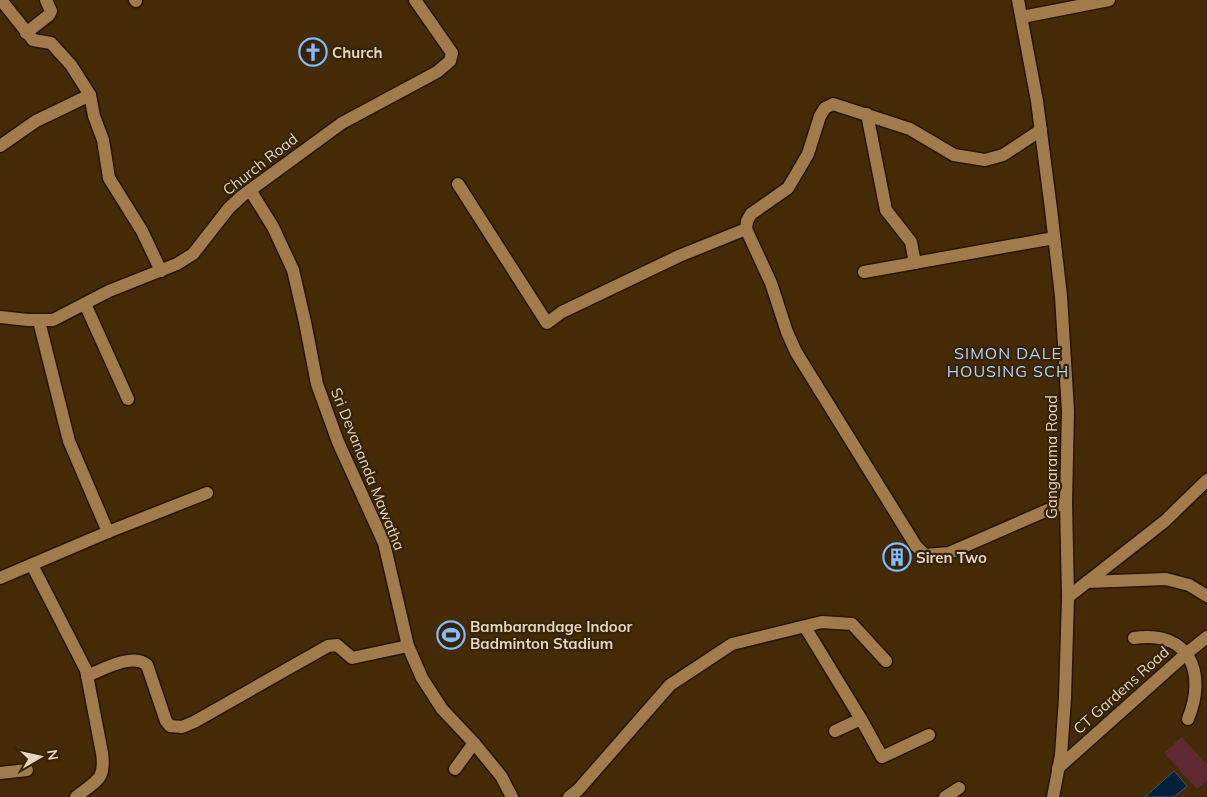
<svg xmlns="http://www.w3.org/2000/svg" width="1207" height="797" font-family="Mulish,sans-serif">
<rect width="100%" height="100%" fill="#442b05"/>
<path fill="#5f2931" d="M 1182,737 L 1207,765 L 1207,780 L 1197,789 L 1164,753 Z"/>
<path fill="#021f3d" stroke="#475563" d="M 1174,771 L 1187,786 L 1174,797 L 1145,797 Z"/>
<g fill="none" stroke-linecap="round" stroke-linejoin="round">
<g stroke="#261500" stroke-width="15">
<g id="minor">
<path d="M 1,0 L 33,40 L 51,43 L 71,65 L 90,95 L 94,116 L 103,140 L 109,178 L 142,231 L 161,271"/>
<path d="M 135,0 L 136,1"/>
<path d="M 1018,0 L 1037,101 L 1051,209 L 1061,296 L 1068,411 L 1066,502 L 1068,597 L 1065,698 L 1061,755 L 1053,797"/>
<path d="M 1022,17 L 1109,0"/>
<path d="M 26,33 L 49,15 L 51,11 L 46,0"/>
<path d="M 867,114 L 886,210 L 911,242 L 915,263"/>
<path d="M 0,146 L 36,121 L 90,95"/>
<path d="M 458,184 L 547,323 L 562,312 L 679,256 L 746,229 L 747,221 L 751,214 L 788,188 L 808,154 L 820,116 L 825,108 L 833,104 L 910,129 L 954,155 L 985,160 L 1003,155 L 1041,130"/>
<path d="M 250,190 L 273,227 L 293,270 L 305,322 L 317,384 L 338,442 L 384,543 L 408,646 L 422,678 L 442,709 L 474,743 L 501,776 L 512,797"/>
<path d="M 746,229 L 771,283 L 787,332 L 796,352 L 916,546 L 925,555 L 949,553 L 1066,502"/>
<path d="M 864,272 L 1054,238"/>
<path d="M 85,304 L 128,399"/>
<path d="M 0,317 L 28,320 L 53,320 L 109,291 L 177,264 L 193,254 L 229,208 L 242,196 L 342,123 L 437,72 L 450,61 L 452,53 L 415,0"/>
<path d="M 39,321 L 69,441 L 108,532"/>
<path d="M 32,565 L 86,670 L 102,753 C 106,781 95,781 76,797"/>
<path d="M 0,578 L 108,532 L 207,493"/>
<path d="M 1087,582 L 1166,579 L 1189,585 L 1207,596"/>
<path d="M 1068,597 L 1165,521 L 1207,480"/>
<path d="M 805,627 L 861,719 L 835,731"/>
<path d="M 1134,638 C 1190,630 1207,673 1188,719"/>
<path d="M 87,676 C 102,670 133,652 147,665 L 166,721 L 170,726 L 182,727 L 194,722 L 328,646 L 337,645 L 352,658 L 408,646"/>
<path d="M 861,719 L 882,757 L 929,735"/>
<path d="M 1058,768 L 1187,653 L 1207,637"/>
<path d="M 455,769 L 474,743"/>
<path d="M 0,773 L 27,770"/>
<path d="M 569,797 L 578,790 L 670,685 L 732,644 L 822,622 L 852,624 L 886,661"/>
<path d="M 945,797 L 959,788"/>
</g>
</g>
<use href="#minor" stroke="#a07b4c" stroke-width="12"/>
</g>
<defs>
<g id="church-ring" transform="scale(1.4375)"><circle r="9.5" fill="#35230a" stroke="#84bcfb" stroke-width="1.5"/><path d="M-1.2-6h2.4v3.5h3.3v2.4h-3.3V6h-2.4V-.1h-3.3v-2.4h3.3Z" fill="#84bcfb"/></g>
<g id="building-ring" transform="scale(1.4375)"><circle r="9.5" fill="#35230a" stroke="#84bcfb" stroke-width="1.5"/><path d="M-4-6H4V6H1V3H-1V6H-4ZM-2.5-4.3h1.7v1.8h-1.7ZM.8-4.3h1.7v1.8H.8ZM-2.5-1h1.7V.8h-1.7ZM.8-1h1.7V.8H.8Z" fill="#84bcfb"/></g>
<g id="stadium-ring" transform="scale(1.4375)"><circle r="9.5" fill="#35230a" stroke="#84bcfb" stroke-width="1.5"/><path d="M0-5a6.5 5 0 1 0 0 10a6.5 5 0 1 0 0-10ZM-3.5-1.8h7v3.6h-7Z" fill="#84bcfb"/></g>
</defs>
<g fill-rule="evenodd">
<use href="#church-ring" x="313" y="52"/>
<use href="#building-ring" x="897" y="557"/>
<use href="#stadium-ring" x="451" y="635"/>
</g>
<g text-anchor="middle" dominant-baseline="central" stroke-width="4.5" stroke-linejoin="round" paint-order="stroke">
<g font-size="15" font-weight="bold" fill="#e8d4bc" stroke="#35230a" text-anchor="start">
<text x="332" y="52">Church</text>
<text x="916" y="557">Siren Two</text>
<text x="470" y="626">Bambarandage Indoor<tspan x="470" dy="17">Badminton Stadium</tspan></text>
</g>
<g font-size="15" fill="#e8d4bc" stroke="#35230a">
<text transform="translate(260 164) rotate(-38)">Church Road</text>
<text transform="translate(1051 457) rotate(-90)">Gangarama Road</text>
<text transform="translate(368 469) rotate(68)">Sri Devananda Mawatha</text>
<text transform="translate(1121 690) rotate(-42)">CT Gardens Road</text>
</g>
<g font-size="16" letter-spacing="1" fill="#b3d2f5" stroke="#35230a">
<text x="1008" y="353">SIMON DALE<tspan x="1008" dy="18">HOUSING SCH</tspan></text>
</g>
</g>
<g transform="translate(40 757) rotate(81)" stroke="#35230a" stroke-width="4" paint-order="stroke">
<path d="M0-4L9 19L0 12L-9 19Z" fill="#e8d4bc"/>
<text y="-8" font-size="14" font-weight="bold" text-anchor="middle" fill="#e8d4bc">N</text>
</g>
</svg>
